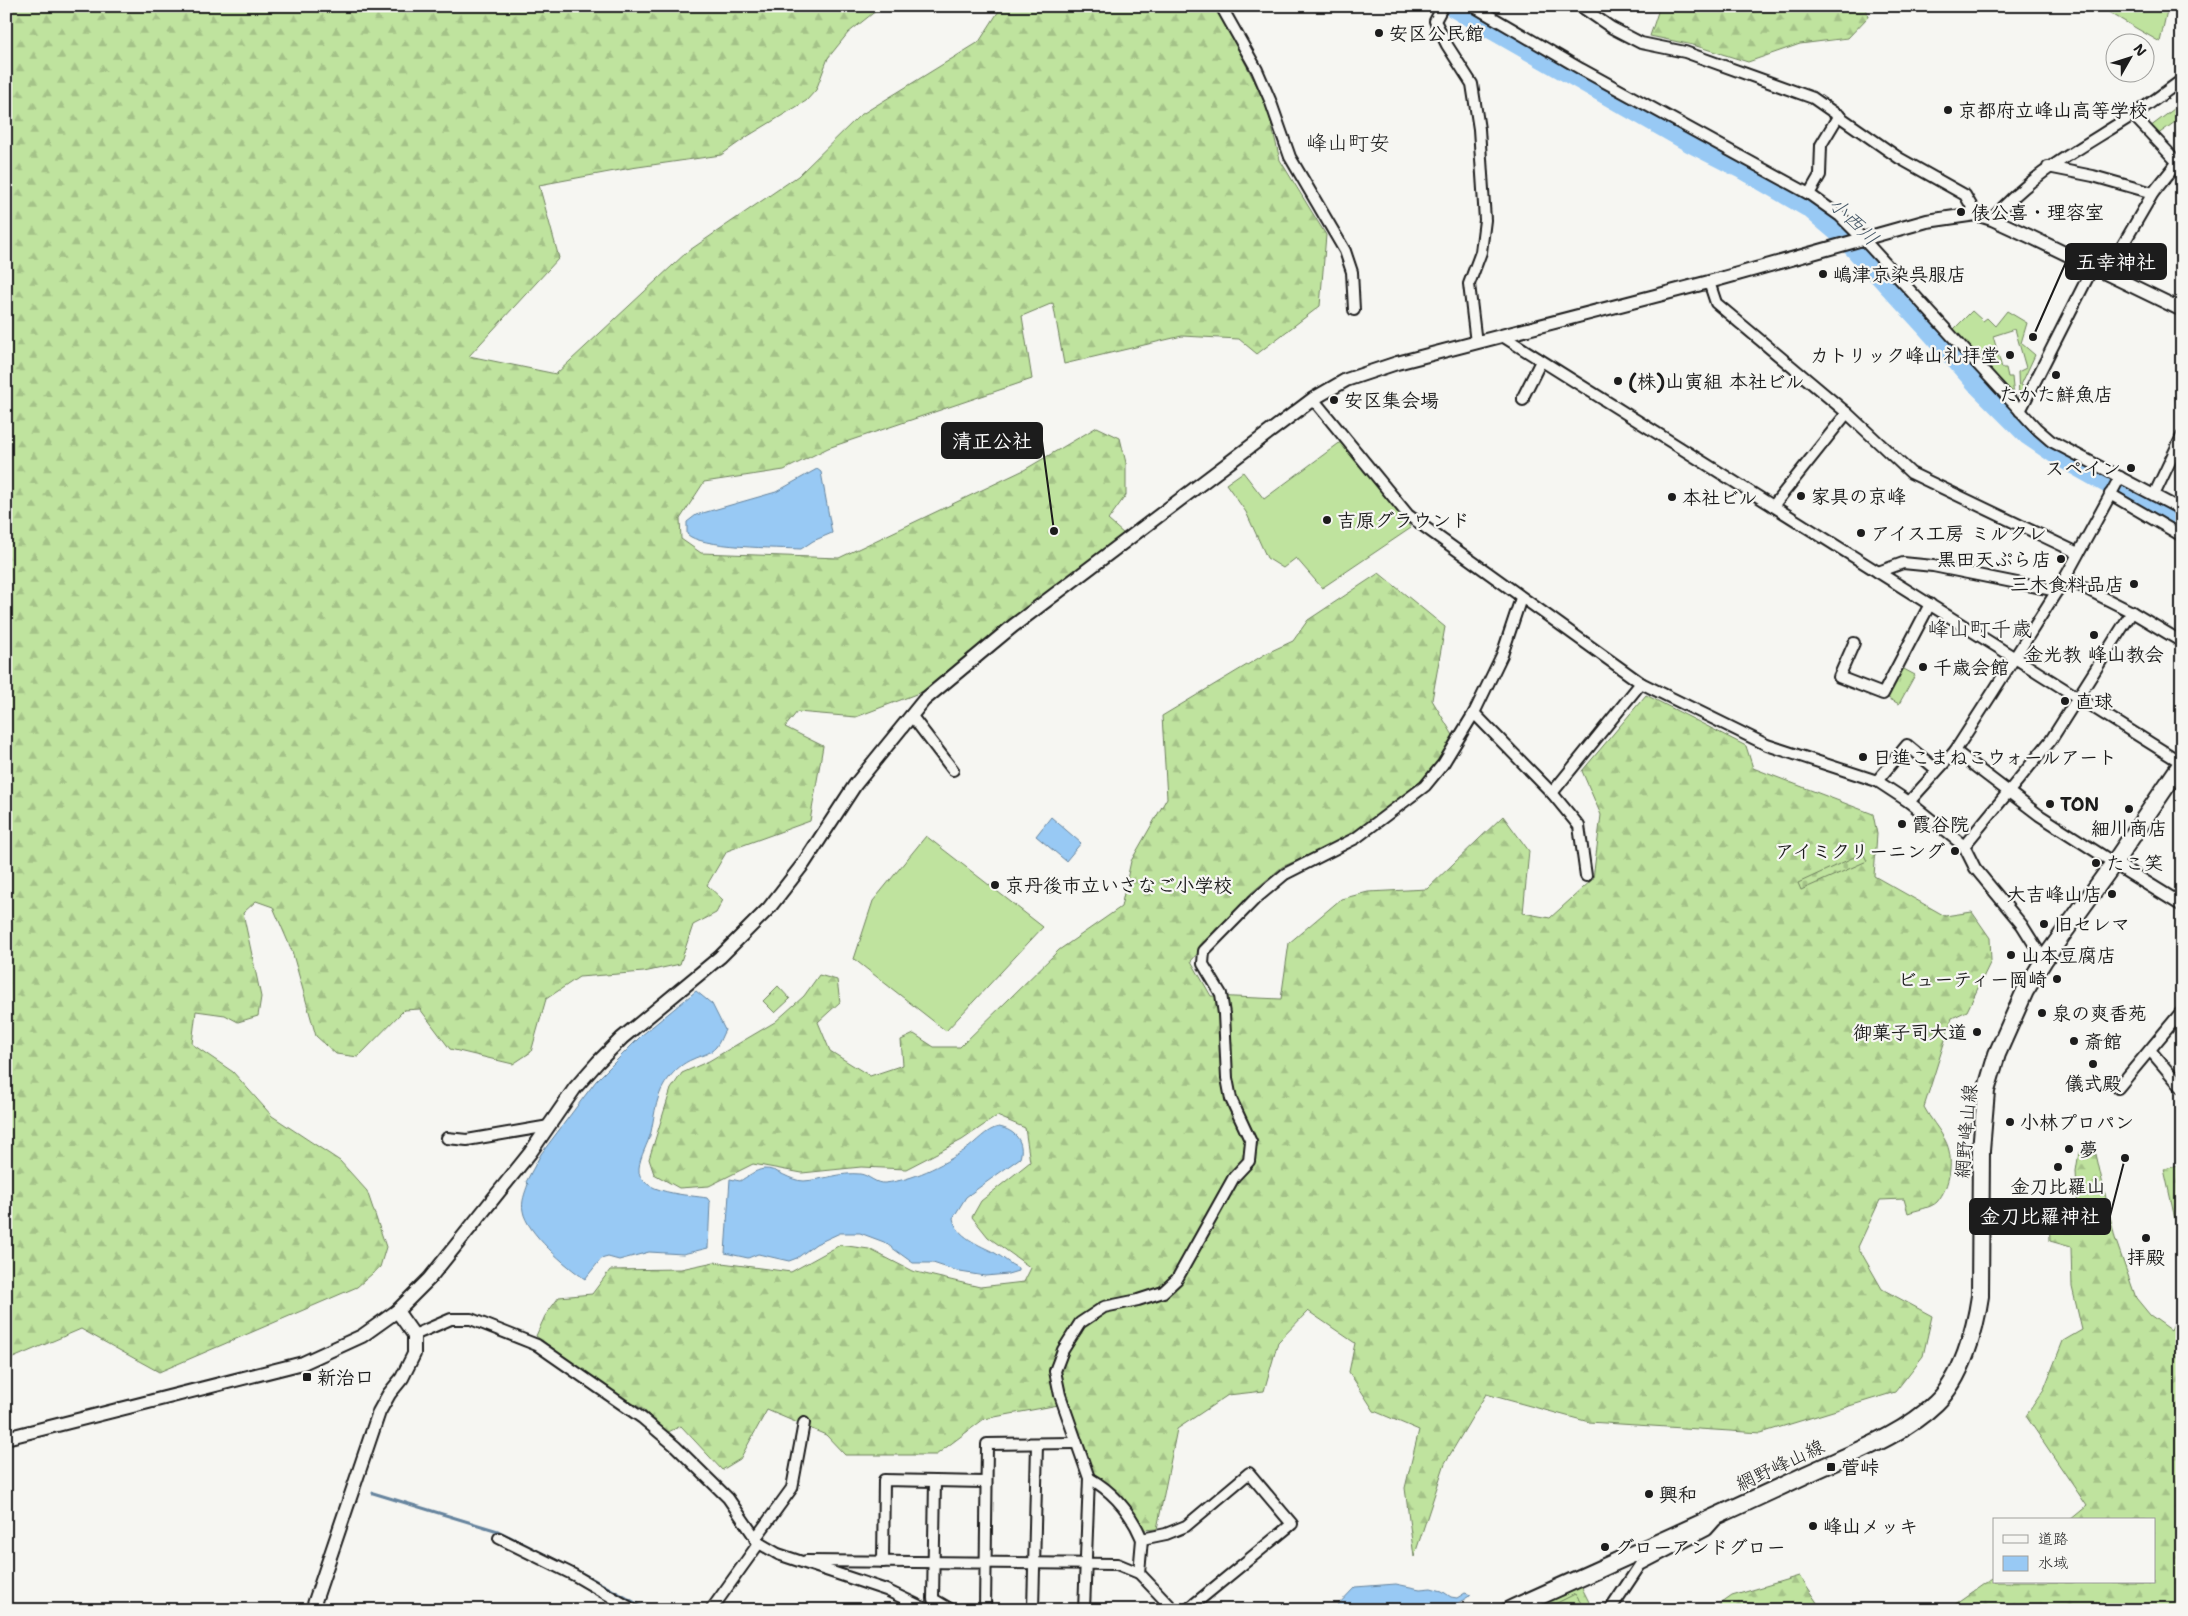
<svg xmlns="http://www.w3.org/2000/svg" width="2188" height="1616" font-family="'Shantell Sans','Klee One',sans-serif">
<defs>
<pattern id="forest-firs" width="22" height="20" patternUnits="userSpaceOnUse" patternTransform="scale(1.25)"><rect width="22" height="20" fill="#bfe39e"/><path d="M5 1l3.5 6h-7zM16 11l3.5 6h-7z" fill="#a4c288"/></pattern>
<pattern id="cemetery-stones" width="16" height="16" patternUnits="userSpaceOnUse" patternTransform="scale(1.25)"><rect width="16" height="16" fill="#bfe39e"/><path d="M2 7V4a2 2 0 0 1 4 0v3zM10 15v-3a2 2 0 0 1 4 0v3z" fill="#a4c288"/></pattern>
<pattern id="park-tufts" width="24" height="20" patternUnits="userSpaceOnUse" patternTransform="scale(1.25)"><rect width="24" height="20" fill="#bfe39e"/><path d="M3 7l-1-3M5 7V3M7 7l1-3M15 17l-1-3M17 17v-4M19 17l1-3" fill="none" stroke="#a4c288"/></pattern>
</defs>
<rect width="100%" height="100%" fill="#f6f6f2"/>
<filter id="ink" filterUnits="userSpaceOnUse"><feTurbulence type="fractalNoise" baseFrequency=".02" numOctaves="2"/><feDisplacementMap in="SourceGraphic" scale="10" xChannelSelector="R" yChannelSelector="G"/><feConvolveMatrix kernelMatrix="1 2 1 2 8 2 1 2 1" color-interpolation-filters="sRGB"/></filter>
<g filter="url(#ink)">
<g fill="#bfe39e" stroke="#6e805d">
<path d="M 2098,6 L 2168,6 L 2160,42 Z"/>
<path d="M 2182,103 L 2182,130 L 2175,122 L 2157,135 L 2150,127 Z"/>
<path d="M 1972,311 L 1983,321 L 1987,318 L 1995,326 L 2007,311 L 2027,323 L 2021,343 L 2035,355 L 2021,385 L 2026,388 L 2019,400 L 2018,372 L 2026,368 L 2015,329 L 1993,336 L 2002,368 L 2006,368 L 2008,377 L 2012,377 L 2014,398 L 1952,331 Z"/>
<path d="M 1342,441 L 1411,528 L 1322,588 L 1296,558 L 1283,568 L 1267,558 L 1246,512 L 1226,484 L 1243,472 L 1264,499 Z"/>
<path d="M 926,836 L 1043,927 L 946,1031 L 854,959 L 873,901 Z"/>
</g>
<g fill="url(#forest-firs)" stroke="#6e805d">
<path d="M 6,6 L 882,6 L 848,33 L 828,58 L 816,90 L 806,101 L 748,136 L 721,155 L 631,168 L 539,185 L 559,258 L 469,356 L 556,374 L 687,252 L 798,176 L 859,116 L 979,42 L 1002,6 L 1216,6 L 1267,106 L 1280,160 L 1326,235 L 1320,306 L 1257,354 L 1239,339 L 1182,336 L 1064,364 L 1053,303 L 1022,316 L 1032,379 L 828,448 L 784,470 L 704,482 L 680,519 L 681,539 L 701,553 L 839,558 L 1024,470 L 1097,427 L 1120,438 L 1126,463 L 1126,495 L 1108,520 L 1124,534 L 1025,609 L 924,691 L 856,717 L 797,712 L 785,727 L 823,746 L 810,821 L 727,851 L 707,885 L 723,900 L 716,913 L 693,925 L 680,964 L 644,972 L 579,977 L 546,999 L 531,1052 L 513,1064 L 450,1049 L 420,1009 L 404,1010 L 358,1057 L 336,1054 L 316,1036 L 292,951 L 273,907 L 256,901 L 243,913 L 261,997 L 258,1016 L 238,1022 L 225,1015 L 196,1011 L 192,1044 L 233,1072 L 272,1116 L 340,1161 L 367,1191 L 386,1247 L 380,1267 L 357,1287 L 159,1372 L 81,1329 L 6,1361 Z"/>
<path d="M 1660,6 L 1866,6 L 1868,17 L 1848,38 L 1800,44 L 1748,62 L 1693,45 L 1650,36 Z"/>
<path d="M 1922,326 C 1960,369 1997,416 2042,450 C 2054,459 2102,483 2106,490 C 2079,474 2049,460 2025,439 C 1987,406 1954,365 1920,328 Z"/>
<path d="M 1379,573 L 1445,627 L 1432,700 L 1454,737 L 1441,761 L 1422,783 L 1355,835 L 1282,867 L 1251,893 L 1191,961 L 1211,996 L 1281,999 L 1289,943 L 1341,899 L 1368,892 L 1427,889 L 1503,816 L 1529,851 L 1523,913 L 1550,918 L 1593,879 L 1601,815 L 1582,771 L 1646,695 L 1746,746 L 1753,768 L 1873,814 L 1877,834 L 1874,876 L 1945,916 L 1972,912 L 1990,938 L 1991,961 L 1967,1011 L 1952,1018 L 1924,1107 C 1930,1119 1939,1128 1945,1140 C 1955,1158 1950,1187 1937,1202 C 1931,1208 1916,1210 1908,1213 L 1904,1199 L 1880,1200 L 1858,1247 L 1882,1289 L 1932,1316 L 1923,1356 L 1895,1392 L 1761,1433 L 1589,1422 L 1486,1394 L 1445,1463 L 1414,1557 L 1405,1488 L 1419,1430 L 1374,1411 L 1349,1372 L 1355,1343 L 1308,1311 L 1278,1342 L 1264,1391 L 1228,1395 L 1177,1429 L 1157,1529 L 1142,1530 L 1131,1510 L 1116,1492 L 1094,1474 L 1080,1439 L 1069,1403 L 984,1419 L 936,1455 L 845,1455 L 826,1435 L 767,1410 L 740,1459 L 722,1470 L 681,1426 L 666,1433 L 644,1410 L 599,1383 L 536,1336 L 545,1316 L 559,1297 L 592,1294 L 610,1270 L 681,1269 L 714,1262 L 791,1272 L 840,1245 L 869,1249 L 912,1271 L 980,1287 L 1024,1282 L 1031,1268 L 988,1237 L 972,1217 L 981,1201 L 1030,1162 L 1025,1128 L 997,1116 L 962,1140 L 906,1169 L 861,1167 L 802,1173 L 753,1164 L 709,1186 L 679,1188 L 654,1174 L 649,1159 L 671,1089 L 682,1073 L 709,1061 L 775,1022 L 804,996 L 819,975 L 837,980 L 840,1002 L 818,1022 L 830,1051 L 870,1076 L 903,1065 L 901,1040 L 914,1034 L 934,1047 L 960,1047 L 1059,950 L 1121,907 L 1131,861 L 1167,798 L 1162,716 L 1267,653 L 1293,641 L 1308,620 Z"/>
<path d="M 2079,1152 L 2096,1154 L 2115,1238 L 2136,1298 L 2150,1315 L 2171,1330 L 2182,1307 L 2182,1610 L 1947,1610 L 1994,1577 L 1994,1582 L 2154,1582 L 2154,1520 L 2070,1520 L 2087,1506 L 2026,1416 L 2044,1389 L 2063,1341 L 2082,1330 L 2072,1287 L 2071,1247 L 2050,1241 L 2049,1206 L 2078,1212 L 2076,1171 Z"/>
<path d="M 2182,1165 L 2182,1251 L 2164,1169 Z"/>
<path d="M 1799,1576 L 1822,1610 L 1712,1610 L 1732,1596 Z"/>
<path d="M 1581,1586 L 1593,1610 L 1529,1610 Z"/>
</g>
<path fill="url(#cemetery-stones)" stroke="#6e805d" d="M 1863,853 L 1867,861 L 1801,890 L 1798,883 Z"/>
<g fill="url(#park-tufts)" stroke="#6e805d">
<path d="M 1902,668 L 1915,675 L 1899,704 L 1886,697 Z"/>
<path d="M 778,986 L 790,999 L 775,1013 L 763,1001 Z"/>
<path d="M 1575,1594 L 1583,1606 L 1579,1610 L 1548,1610 L 1547,1608 Z"/>
</g>
<g fill="#98c9f4" stroke="#66849e">
<path d="M 817,469 L 821,472 L 832,533 L 813,541 L 801,549 C 779,548 699,548 687,534 L 687,522 L 696,515 L 776,492 Z"/>
<path d="M 1051,817 L 1081,843 L 1066,861 L 1036,836 Z"/>
<path d="M 696,991 L 712,1004 L 725,1030 C 722,1035 720,1042 716,1047 C 709,1055 701,1055 693,1059 C 683,1063 675,1070 669,1078 C 656,1093 655,1113 651,1132 C 648,1144 640,1156 639,1168 C 636,1194 692,1195 707,1198 L 710,1202 L 708,1248 L 683,1254 L 649,1252 L 619,1260 L 608,1257 L 601,1259 L 585,1279 C 567,1267 526,1232 523,1211 C 521,1202 525,1193 528,1184 L 526,1182 L 541,1154 L 596,1081 L 642,1035 Z"/>
<path d="M 999,1127 C 1015,1130 1025,1142 1020,1158 L 966,1197 L 953,1218 C 956,1237 980,1245 995,1253 C 1003,1257 1009,1264 1018,1268 L 1018,1271 L 1008,1274 L 985,1276 L 960,1272 L 933,1263 L 913,1263 L 884,1242 L 860,1233 L 840,1233 L 816,1244 L 797,1258 L 789,1261 L 758,1254 L 748,1258 L 725,1253 L 730,1179 L 740,1181 C 747,1177 755,1170 764,1169 C 777,1168 789,1181 804,1181 C 822,1180 841,1172 860,1174 C 869,1175 875,1184 885,1183 C 913,1180 941,1166 965,1150 C 976,1143 986,1129 999,1127 Z"/>
<path d="M 1396,1584 L 1420,1589 L 1431,1588 L 1442,1591 L 1451,1597 L 1457,1598 L 1465,1593 L 1471,1595 L 1447,1610 L 1333,1610 L 1355,1587 Z"/>
</g>
<g fill="none" stroke-linecap="round" stroke-linejoin="round">
<path stroke="#66849e" stroke-width="3" d="M 373,1493 L 498,1531 L 589,1577 L 648,1610"/>
<path stroke="#98c9f4" stroke-width="19" d="M 1450,6 L 1690,143 L 1741,169 L 1810,209 L 1844,238 L 1924,325 L 1979,387 L 2028,436 L 2056,455 L 2182,526"/>
<g stroke="#1c1c1c" stroke-width="14">
<g id="minor">
<path d="M 1221,6 L 1257,70 L 1270,100 L 1290,157 L 1345,251 L 1352,272 L 1354,310"/>
<path d="M 1443,6 L 1435,21 L 1447,45 L 1472,84 L 1479,129 L 1485,220 L 1481,252 L 1469,284 L 1476,343"/>
<path d="M 1473,6 L 1581,69 L 1809,194 L 1840,216 L 1864,240 L 2036,428 L 2051,441 L 2182,510"/>
<path d="M 1580,6 L 1612,28 L 1641,43 L 1685,52 L 1813,98 L 1899,158 L 1965,195 L 1976,214"/>
<path d="M 2133,115 L 2182,167"/>
<path d="M 2048,167 L 2093,176 L 2153,193"/>
<path d="M 1809,194 L 1820,175 L 1821,145 L 1839,115"/>
<path d="M 1992,219 C 2033,172 2080,149 2131,116 C 2149,105 2165,92 2182,80"/>
<path d="M 2106,274 L 2153,193 L 2182,157"/>
<path d="M 1709,282 L 1716,303 L 1847,413 L 1911,473 L 2078,553"/>
<path d="M 1504,337 L 2182,763"/>
<path d="M 1313,399 L 1408,515 L 1641,683 L 1767,745 L 1877,781 L 1909,802 L 1964,846 L 1975,868 L 2022,925 L 2044,960"/>
<path d="M 1523,400 L 1523,397 L 1541,361"/>
<path d="M 2020,411 L 2093,267"/>
<path d="M 2110,494 L 2182,536"/>
<path d="M 2154,495 L 2182,436"/>
<path d="M 1773,506 L 1847,413"/>
<path d="M 1878,572 L 1903,563 L 1933,566 L 2057,591"/>
<path d="M 2065,578 L 2132,612 L 2182,642"/>
<path d="M 1854,643 L 1839,677 L 1883,694 L 1930,604"/>
<path d="M 1474,713 L 1552,793 L 1579,826 L 1586,876"/>
<path d="M 911,715 L 953,770"/>
<path d="M 1955,751 L 2039,815 L 2114,863"/>
<path d="M 1877,781 L 1907,745 L 1937,770"/>
<path d="M 1552,793 L 1641,683"/>
<path d="M 1909,802 L 1955,751 L 1993,692 L 2065,578 L 2120,477"/>
<path d="M 1964,846 L 2051,740 L 2132,612"/>
<path d="M 2150,1050 L 2182,1088"/>
<path d="M 2118,1088 L 2182,1011"/>
<path d="M 447,1138 L 467,1140 L 549,1126"/>
<path d="M 414,1335 L 451,1319 L 471,1319 L 537,1345 L 642,1418 L 675,1446 L 728,1498 L 759,1543 L 778,1554 L 886,1590 L 928,1610"/>
<path d="M 1089,1478 C 1114,1492 1131,1513 1142,1539"/>
<path d="M 935,1481 L 933,1599 L 952,1610"/>
<path d="M 499,1538 L 574,1575 L 634,1610"/>
<path d="M 755,1539 L 792,1488 L 804,1423"/>
<path d="M 806,1561 L 1117,1564 L 1139,1573 L 1174,1610"/>
<path d="M 883,1562 L 884,1480 L 985,1482"/>
<path d="M 1139,1573 L 1142,1539 L 1166,1534 L 1186,1526 L 1249,1473 L 1292,1524 L 1187,1610"/>
<path d="M 711,1610 L 759,1543"/>
<path d="M 985,1610 L 987,1444 L 1076,1443"/>
<path d="M 1033,1610 L 1037,1444"/>
<path d="M 1084,1610 L 1089,1478 L 1060,1395 L 1055,1371 L 1063,1350 L 1080,1323 L 1104,1307 L 1138,1300 L 1163,1292 L 1177,1279 L 1234,1177 L 1249,1161 L 1251,1142 L 1231,1099 L 1227,1078 L 1224,1014 L 1221,994 L 1203,964 L 1204,951 L 1254,900 L 1285,874 L 1356,838 L 1425,786 L 1443,764 L 1474,713 L 1502,655 L 1521,598"/>
<path d="M 1610,1610 L 1640,1565 L 1707,1530 L 1715,1521"/>
</g>
</g>
<g stroke="#1c1c1c" stroke-width="16">
<g id="tertiary">
<path d="M 2114,863 L 2182,905"/>
<path d="M 6,1438 L 303,1363 L 362,1336 L 397,1311 L 429,1279 L 530,1153 L 575,1088 L 598,1062 L 622,1038 L 720,957 L 769,908 L 804,863 L 855,785 L 924,700 L 1013,626 L 1313,399 L 1346,380 L 1397,363 L 1709,282 L 1927,221 L 1976,214 L 1992,219 L 2029,236 L 2182,310"/>
<path d="M 312,1610 L 379,1412 L 389,1394 L 402,1378 L 414,1354 L 414,1335 L 397,1311"/>
</g>
</g>
<g stroke="#1c1c1c" stroke-width="20">
<path id="primary" d="M 1509,1610 C 1606,1566 1703,1523 1799,1478 C 1844,1456 1900,1438 1936,1403 C 1962,1378 1975,1331 1980,1296 L 1981,1150 L 1986,1091 L 1997,1054 L 2025,991 L 2044,960 L 2114,863 L 2182,763"/>
</g>
<use href="#minor" stroke="#f6f6f2" stroke-width="10"/>
<use href="#tertiary" stroke="#f6f6f2" stroke-width="12"/>
<use href="#primary" stroke="#f6f6f2" stroke-width="16"/>
</g>
</g>
<g fill="#1c1c1c" stroke="#f6f6f2" stroke-width="2">
<circle cx="1379" cy="33" r="5"/>
<circle cx="1948" cy="110" r="5"/>
<circle cx="1961" cy="212" r="5"/>
<circle cx="1823" cy="274" r="5"/>
<circle cx="2010" cy="355" r="5"/>
<circle cx="2056" cy="375" r="5"/>
<circle cx="1618" cy="381" r="5"/>
<circle cx="1334" cy="400" r="5"/>
<circle cx="2131" cy="468" r="5"/>
<circle cx="1801" cy="496" r="5"/>
<circle cx="1672" cy="497" r="5"/>
<circle cx="1327" cy="520" r="5"/>
<circle cx="1861" cy="533" r="5"/>
<circle cx="2061" cy="559" r="5"/>
<circle cx="2134" cy="584" r="5"/>
<circle cx="2094" cy="635" r="5"/>
<circle cx="1923" cy="667" r="5"/>
<circle cx="2065" cy="701" r="5"/>
<circle cx="1863" cy="757" r="5"/>
<circle cx="2050" cy="804" r="5"/>
<circle cx="2129" cy="809" r="5"/>
<circle cx="1902" cy="824" r="5"/>
<circle cx="1955" cy="851" r="5"/>
<circle cx="2096" cy="863" r="5"/>
<circle cx="995" cy="885" r="5"/>
<circle cx="2112" cy="894" r="5"/>
<circle cx="2044" cy="924" r="5"/>
<circle cx="2011" cy="955" r="5"/>
<circle cx="2057" cy="979" r="5"/>
<circle cx="2042" cy="1013" r="5"/>
<circle cx="1977" cy="1032" r="5"/>
<circle cx="2074" cy="1041" r="5"/>
<circle cx="2093" cy="1064" r="5"/>
<circle cx="2010" cy="1122" r="5"/>
<circle cx="2069" cy="1149" r="5"/>
<circle cx="2058" cy="1167" r="5"/>
<circle cx="2146" cy="1238" r="5"/>
<rect x="302" y="1372" width="10" height="10" rx="2.5"/>
<rect x="1826" y="1462" width="10" height="10" rx="2.5"/>
<circle cx="1649" cy="1494" r="5"/>
<circle cx="1813" cy="1526" r="5"/>
<circle cx="1605" cy="1547" r="5"/>
</g>
<g text-anchor="middle" dominant-baseline="central" stroke-width="4.5" stroke-linejoin="round" paint-order="stroke">
<g font-size="19" font-weight="bold" fill="#1c1c1c" stroke="#f6f6f2" text-anchor="start">
<text x="1389" y="33">安区公民館</text>
<text x="1958" y="110">京都府立峰山高等学校</text>
<text x="1971" y="212">俵公喜・理容室</text>
<text x="1833" y="274">嶋津京染呉服店</text>
<text x="2000" y="355" text-anchor="end">カトリック峰山礼拝堂</text>
<text x="1628" y="381">(株)山寅組 本社ビル</text>
<text x="2056" y="394" text-anchor="middle">たかた鮮魚店</text>
<text x="1344" y="400">安区集会場</text>
<text x="2121" y="468" text-anchor="end">スペイン</text>
<text x="1811" y="496">家具の京峰</text>
<text x="1682" y="497">本社ビル</text>
<text x="1337" y="520">吉原グラウンド</text>
<text x="1871" y="533">アイス工房 ミルクレ</text>
<text x="2051" y="559" text-anchor="end">黒田天ぷら店</text>
<text x="2124" y="584" text-anchor="end">三木食料品店</text>
<text x="2094" y="654" text-anchor="middle">金光教 峰山教会</text>
<text x="1933" y="667">千歳会館</text>
<text x="2075" y="701">直球</text>
<text x="1873" y="757">日進こまねこウォールアート</text>
<text x="2060" y="804">TON</text>
<text x="1912" y="824">霞谷院</text>
<text x="2129" y="828" text-anchor="middle">細川商店</text>
<text x="1945" y="851" text-anchor="end">アイミクリーニング</text>
<text x="2106" y="863">たこ笑</text>
<text x="1005" y="885">京丹後市立いさなご小学校</text>
<text x="2102" y="894" text-anchor="end">大吉峰山店</text>
<text x="2054" y="924">旧セレマ</text>
<text x="2021" y="955">山本豆腐店</text>
<text x="2047" y="979" text-anchor="end">ビューティー岡崎</text>
<text x="2052" y="1013">泉の爽香苑</text>
<text x="1967" y="1032" text-anchor="end">御菓子司大道</text>
<text x="2084" y="1041">斎館</text>
<text x="2093" y="1083" text-anchor="middle">儀式殿</text>
<text x="2020" y="1122">小林プロパン</text>
<text x="2079" y="1149">夢</text>
<text x="2058" y="1186" text-anchor="middle">金刀比羅山</text>
<text x="2146" y="1257" text-anchor="middle">拝殿</text>
<text x="317" y="1377">新治口</text>
<text x="1841" y="1467">菅峠</text>
<text x="1659" y="1494">興和</text>
<text x="1823" y="1526">峰山メッキ</text>
<text x="1615" y="1547">グローアンドグロー</text>
</g>
<g font-size="19" fill="#1c1c1c" stroke="#f6f6f2">
<text transform="translate(1966 1131) rotate(-85)">網野峰山線</text>
<text transform="translate(1780 1465) rotate(-25)">網野峰山線</text>
</g>
<g font-size="20" font-style="italic" fill="#475968" stroke="#f6f6f2">
<text transform="translate(1854 221) rotate(44)">小西川</text>
</g>
<g font-size="21" fill="#1c1c1c" stroke="#f6f6f2">
<text x="1348" y="143">峰山町安</text>
<text x="1980" y="629">峰山町千歳</text>
</g>
</g>
<path fill="none" stroke="#1c1c1c" stroke-width="2" d="M2033 337L2066 262M1054 531L1042 441M2125 1158L2110 1216"/>
<g fill="#1c1c1c" stroke="#f6f6f2" stroke-width="2">
<circle cx="2033" cy="337" r="5"/>
<circle cx="1054" cy="531" r="5"/>
<circle cx="2125" cy="1158" r="5"/>
</g>
<g fill="#1c1c1c" stroke="#1c1c1c" stroke-width="2">
<rect x="2066" y="244" width="100" height="35" rx="5"/>
<rect x="942" y="423" width="100" height="35" rx="5"/>
<rect x="1970" y="1199" width="140" height="35" rx="5"/>
</g>
<g font-size="20" text-anchor="middle" font-weight="bold" fill="#fff">
<text x="2116" y="269">五幸神社</text>
<text x="992" y="448">清正公社</text>
<text x="2040" y="1223">金刀比羅神社</text>
</g>
<rect width="2188" height="1616" fill="none" stroke="#f6f6f2" stroke-width="25"/>
<rect x="12" y="12" width="2163" height="1591" fill="none" stroke="#1c1c1c" stroke-width="2" filter="url(#ink)"/>
<rect x="1993" y="1518" width="162" height="65" fill="#f6f6f2" stroke="#9f9f9c"/>
<rect x="2003" y="1535" width="25" height="8" fill="#f6f6f2" stroke="#9f9f9c"/>
<text x="2038" y="1544" font-size="15" fill="#1c1c1c">道路</text>
<rect x="2003" y="1556" width="25" height="15" fill="#98c9f4" stroke="#9f9f9c"/>
<text x="2038" y="1568" font-size="15" fill="#1c1c1c">水域</text>
<g transform="translate(2130 58) rotate(51)"><circle r="24" fill="#f6f6f2" stroke="#9f9f9c"/>
<path d="M0-4L9 19L0 12L-9 19Z" fill="#1c1c1c"/>
<text y="-8" font-size="14" font-weight="bold" text-anchor="middle" fill="#1c1c1c">N</text>
</g>
</svg>
